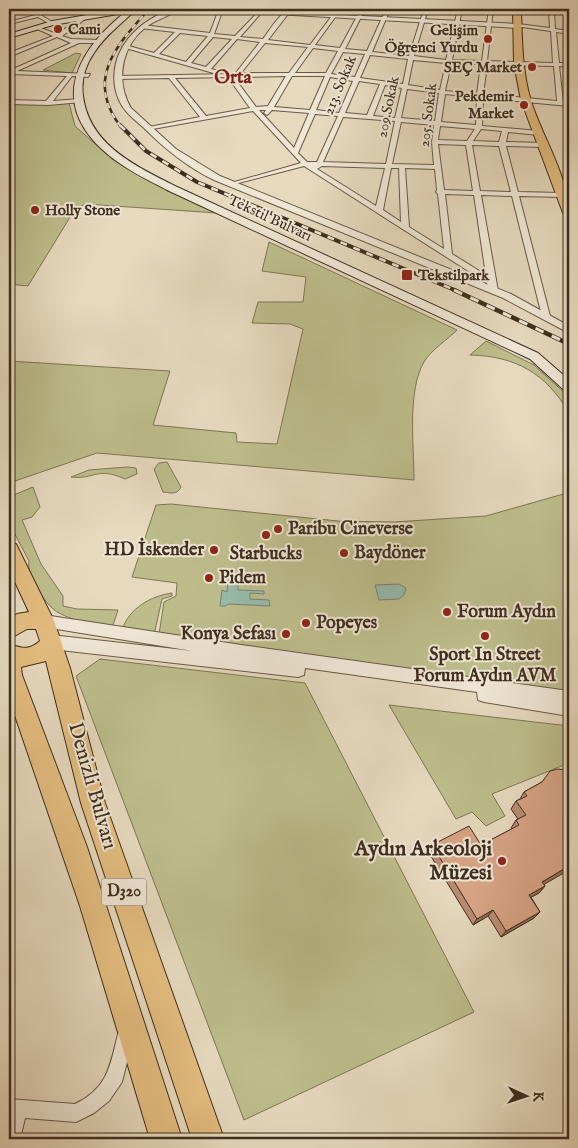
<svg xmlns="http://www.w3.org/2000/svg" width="578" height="1148" font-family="'IM FELL English',serif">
<rect width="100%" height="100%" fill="#e6d9be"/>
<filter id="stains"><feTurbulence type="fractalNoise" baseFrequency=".004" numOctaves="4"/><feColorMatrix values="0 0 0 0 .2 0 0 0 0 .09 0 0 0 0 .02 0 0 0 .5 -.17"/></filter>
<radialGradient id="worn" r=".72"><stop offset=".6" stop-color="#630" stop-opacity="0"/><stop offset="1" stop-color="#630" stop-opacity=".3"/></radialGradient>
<g fill="#bdbd8c" stroke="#7e7655">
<path d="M 76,53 L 81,54 L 72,73 L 43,70 Z"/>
<path d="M 9,103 L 69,103 L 75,126 L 112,159 L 217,213 L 85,204 L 75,209 L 28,286 L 9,284 Z"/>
<path d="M 269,242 L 457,330 C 447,340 431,350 424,362 C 407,391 414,446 414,480 L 97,453 L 9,483 L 9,361 L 170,371 L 153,425 L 236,433 L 237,442 L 277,444 L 303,329 L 290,324 L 252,323 L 258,302 L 303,302 L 306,277 L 262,271 Z"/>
<path d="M 486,341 L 534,365 L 569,397 L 569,413 C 546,373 515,356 470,355 Z"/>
<path d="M 167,462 L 181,487 C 177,495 172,493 163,492 L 154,469 L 159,463 Z"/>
<path d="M 127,467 L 136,468 L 137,474 L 125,479 C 96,466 95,480 71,477 L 89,470 Z"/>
<path d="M 33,487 L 40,507 L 32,517 L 22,520 L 41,564 L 63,596 L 63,606 L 77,609 L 118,610 L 112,628 C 94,625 76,622 59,613 C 46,607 26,574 29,561 L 9,523 L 9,497 Z"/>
<path d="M 567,493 L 569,495 L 569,691 L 384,668 L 159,634 L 164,602 L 176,596 L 177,583 L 132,577 L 156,505 L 171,504 L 338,521 L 394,522 L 486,516 Z"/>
<path d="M 172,593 L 172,596 L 162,599 L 154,635 L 122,630 C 129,608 151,596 172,593 Z"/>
<path d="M 100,659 L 305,683 L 474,1012 L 244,1120 L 76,676 Z"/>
<path d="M 389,705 L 569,726 L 569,763 L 492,794 L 505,816 L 486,826 L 472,812 L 456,819 Z"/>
</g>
<g fill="#97bbab" stroke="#748373">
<path d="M 228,580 L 238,581 L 238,590 L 264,591 L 264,594 L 250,593 L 250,599 L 269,600 L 270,606 L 228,604 L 226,606 L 220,606 L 222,590 L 227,592 Z"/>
<path d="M 399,584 L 406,588 L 404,595 L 399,599 L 379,600 L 375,585 Z"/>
</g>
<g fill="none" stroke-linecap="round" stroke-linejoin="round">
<g stroke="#695946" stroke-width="2">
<g id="minor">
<path d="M 219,9 L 223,9 L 214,34 L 235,36 L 259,11 L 261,13 L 240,37 L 263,39 C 271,29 281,9 295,9 L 288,14 L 268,40 L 310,45 L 337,9 L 341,9 L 315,45 L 340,48 L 361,9 L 365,9 L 345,49 L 367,51 L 386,9 L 390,9 L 372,52 L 409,56 L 424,9 L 428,9 L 414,56 L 446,60 L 458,9 L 462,9 L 452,60 L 482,61 L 489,9 L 493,9 L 487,61 L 553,63 L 551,31 L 515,26 L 518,24 L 550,28 L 549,11 L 515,9 L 569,9 L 569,11 L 554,11 L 555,29 L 569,31 L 569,34 L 556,32 L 559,63 L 569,63 L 569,67 L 559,66 L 563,102 L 569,102 L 569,106 L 483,98 L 482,126 L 539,131 L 542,133 L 539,135 L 508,132 L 506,142 L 543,143 L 546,145 L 543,147 L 506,146 L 518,192 L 562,193 L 565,195 L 562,197 L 519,196 L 550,316 L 549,318 L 546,318 L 542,316 L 512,196 L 481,195 L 498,291 L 494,293 L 490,291 L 487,283 L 304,166 L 231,185 L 231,183 L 301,163 L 253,111 L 147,130 L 146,129 L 149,127 L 200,117 L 169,78 L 118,79 L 116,76 L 235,74 L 260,42 L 237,39 L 211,69 L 219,71 L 217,74 L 122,47 L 125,45 L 154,53 L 175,32 L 140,28 L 142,25 L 210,33 ZM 180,33 L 208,36 L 186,62 L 159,54 ZM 213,37 L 232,39 L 206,67 L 191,63 ZM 265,43 L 308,47 L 289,73 L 241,73 ZM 313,48 L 338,51 L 326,73 L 295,73 ZM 343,52 L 365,54 L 355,77 L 331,74 ZM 370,55 L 408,59 L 403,84 L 360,78 ZM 413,60 L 446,63 L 440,90 L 408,85 ZM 451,64 L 481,64 L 477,94 L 445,91 ZM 487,65 L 554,66 L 557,101 L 483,94 ZM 286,76 L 268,106 L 256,107 L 236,80 L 238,77 ZM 292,76 L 325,76 L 310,110 L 274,107 ZM 232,77 L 230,80 L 250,108 L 206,116 L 175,78 ZM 330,77 L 353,81 L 339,113 L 316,110 ZM 359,81 L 380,84 L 367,115 L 345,113 ZM 385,85 L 402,88 L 395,118 L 373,116 ZM 407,89 L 439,93 L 435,121 L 401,118 ZM 445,94 L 477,97 L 476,125 L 441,122 ZM 259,110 L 266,110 L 264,113 L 267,115 L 272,110 L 309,113 L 294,148 ZM 315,114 L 338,116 L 317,162 L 307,162 L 298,153 ZM 343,117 L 395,121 L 386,164 L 323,162 ZM 401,122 L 434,125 L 432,142 L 434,165 L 392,164 ZM 440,126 L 475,129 L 467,141 L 438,140 ZM 481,129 L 502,131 L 499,142 L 473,141 ZM 438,144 L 466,145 L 473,191 L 444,190 ZM 472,145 L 499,146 L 511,192 L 480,191 ZM 322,166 L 385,168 L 376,206 L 317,169 ZM 391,168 L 399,168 L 401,222 L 383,210 ZM 405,168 L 435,169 L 437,190 L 436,192 L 438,194 L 444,249 L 409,227 ZM 445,194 L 474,195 L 486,275 L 452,254 Z"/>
<path d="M 39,14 L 54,23 L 50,24 L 38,17 L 9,24 L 9,22 Z"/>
<path d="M 86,15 L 88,17 L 62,36 L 71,39 L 99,40 L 101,43 L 79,43 L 17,71 L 90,74 L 88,77 L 72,76 L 53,101 L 80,99 L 82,100 L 82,102 L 48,105 L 9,104 L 9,100 L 46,101 L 67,76 L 10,74 L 9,71 L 71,43 L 57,37 L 11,56 L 9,57 L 9,53 L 53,36 L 35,28 L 35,26 L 57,34 Z"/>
<path d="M 126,1026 L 132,1028 L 134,1034 L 122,1082 L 109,1101 L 94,1113 L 76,1122 L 25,1118 L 20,1139 L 9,1139 L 9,1099 L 75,1104 C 108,1088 110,1066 118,1034 L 120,1028 Z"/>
</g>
</g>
<g stroke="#695946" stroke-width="2">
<g id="tertiary">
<path d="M 129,9 L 179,9 C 170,16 158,19 149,25 C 121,44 115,81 131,108 L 176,149 L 220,176 L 511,294 L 569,326 L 569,333 L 503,298 L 214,180 C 187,167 165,149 144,128 C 134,119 124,112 119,100 C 112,85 113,66 120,52 C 130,32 145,21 164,12 Z"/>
<path d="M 191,9 L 226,9 L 518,24 L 521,26 L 518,28 Z"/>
<path d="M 44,615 L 248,646 L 569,691 L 569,716 L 484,702 L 478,700 L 477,692 L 305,668 L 304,675 L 298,677 L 51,649 L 45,647 L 43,642 L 45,637 L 51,635 L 193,651 L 44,627 L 38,626 L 36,621 L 38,616 Z"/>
</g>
</g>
<g stroke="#3f2e1e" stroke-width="2">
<path id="secondary" d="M 122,9 L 136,9 C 122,24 105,35 94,53 C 85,66 81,81 83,96 C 89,145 136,166 175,186 L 538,353 L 569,380 L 569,391 L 564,390 L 530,359 L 167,190 C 150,181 131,172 115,160 C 49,111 70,57 124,13 L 53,25 L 9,38 L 9,34 L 52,21 Z"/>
</g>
<g stroke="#3f2e1e" stroke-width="2">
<path id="primary" d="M 513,9 L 521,9 C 522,40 522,71 531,101 C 543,139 569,176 569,217 L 563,213 L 521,100 L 514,64 Z"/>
</g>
<g stroke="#3f2e1e" stroke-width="2">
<path id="trunk" d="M 9,542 L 16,544 L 54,621 L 70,668 L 105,803 L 224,1139 L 192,1139 L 81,803 L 46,661 L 21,667 L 22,675 L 87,847 L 182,1139 L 150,1139 L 80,906 L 9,698 L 9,644 C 22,648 28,651 40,641 L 36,629 L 27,629 L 9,639 L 9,619 L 17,614 L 29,612 L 9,569 Z"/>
</g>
<use href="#minor" fill="#efe6d5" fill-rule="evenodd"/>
<use href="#tertiary" fill="#efe6d5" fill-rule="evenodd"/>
<use href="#secondary" fill="#efe6d5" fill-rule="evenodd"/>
<use href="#primary" fill="#e3bc7f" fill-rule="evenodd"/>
<use href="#trunk" fill="#e3bc7f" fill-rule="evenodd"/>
<g stroke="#3f2e1e" stroke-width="2.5">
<path id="rail-far2" d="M 121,127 C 84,79 117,45 149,9"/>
</g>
<g stroke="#3f2e1e" stroke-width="4">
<path id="rail-far1" d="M 120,125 L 146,151 L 197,182 L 457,291"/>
</g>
<g stroke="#3f2e1e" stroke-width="4.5">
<path id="rail" d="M 454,290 L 569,344"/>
</g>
<use href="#rail-far2" stroke="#efe6d5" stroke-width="2" stroke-dasharray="5.5" stroke-linecap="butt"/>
<use href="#rail-far1" stroke="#efe6d5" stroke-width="2.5" stroke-dasharray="7" stroke-linecap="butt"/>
<use href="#rail" stroke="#efe6d5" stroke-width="3" stroke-dasharray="9" stroke-linecap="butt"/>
</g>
<path fill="#b88c72" stroke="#3f2e1e" d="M 542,782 L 544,884 L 545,886 L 539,893 L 531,897 L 540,912 L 534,918 L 501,937 L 488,916 L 473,925 L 429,853 L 432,845 L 481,845 L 512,829 L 511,828 L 516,820 L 518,819 L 511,809 L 516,801 L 520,799 L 524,792 Z"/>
<g fill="#96725c" stroke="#3f2e1e">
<path d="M 569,866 L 569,870 L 536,889 L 542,882 Z"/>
<path d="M 545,886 L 539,893 L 524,901 L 529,895 Z"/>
<path d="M 493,910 L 488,916 L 473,925 L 477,919 Z"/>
<path d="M 540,912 L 534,918 L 501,937 L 506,931 Z"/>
</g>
<path fill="#d6a384" stroke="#3f2e1e" d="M 569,768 L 569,866 L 542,882 L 545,886 L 529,895 L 540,912 L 506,931 L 493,910 L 477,919 L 432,845 L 469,826 L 481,845 L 519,825 L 516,820 L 526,815 L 516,801 L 527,796 L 524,792 L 542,782 L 550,771 L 558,769 L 566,770 Z"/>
<g fill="#8f2418" stroke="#efe6d5" stroke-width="2">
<circle cx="58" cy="29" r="5"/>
<circle cx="488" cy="39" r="5"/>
<circle cx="532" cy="67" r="5"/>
<circle cx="524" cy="105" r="5"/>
<circle cx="35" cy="210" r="5"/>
<rect x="401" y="269" width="12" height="12" rx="2.5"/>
<circle cx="278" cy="529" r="5"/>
<circle cx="266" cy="535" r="5"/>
<circle cx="214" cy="550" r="5"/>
<circle cx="344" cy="553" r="5"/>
<circle cx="209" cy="578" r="5"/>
<circle cx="447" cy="612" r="5"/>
<circle cx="306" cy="623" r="5"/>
<circle cx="286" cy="634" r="5"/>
<circle cx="485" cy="636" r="5"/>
<circle cx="502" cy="861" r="5"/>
</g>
<g text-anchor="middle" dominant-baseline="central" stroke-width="4" stroke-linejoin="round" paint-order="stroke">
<g font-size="15" font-weight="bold" fill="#3f2e1e" stroke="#efe6d5" text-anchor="start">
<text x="68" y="29">Cami</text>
<text x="478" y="30" text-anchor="end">Gelişim<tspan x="478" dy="17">Öğrenci Yurdu</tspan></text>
<text x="522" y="67" text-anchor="end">SEÇ Market</text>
<text x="514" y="96" text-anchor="end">Pekdemir<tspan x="514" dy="17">Market</tspan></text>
<text x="45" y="210">Holly Stone</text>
<text x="418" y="275">Tekstilpark</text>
</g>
<g font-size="15" fill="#3f2e1e" stroke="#efe6d5">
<text transform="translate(340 85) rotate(-67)">213. Sokak</text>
<text transform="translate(388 107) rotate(-78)">209.Sokak</text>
<text transform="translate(428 115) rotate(-83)">205. Sokak</text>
<text transform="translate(270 218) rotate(25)">Tekstil Bulvarı</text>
</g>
<rect fill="#efe6d5" stroke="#746555" stroke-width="1" x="101.5" y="878.5" width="45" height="27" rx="4"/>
<g font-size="16" font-weight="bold" fill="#3f2e1e">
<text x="124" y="892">D320</text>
</g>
<g font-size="18" font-weight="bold" fill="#3f2e1e" stroke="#efe6d5" text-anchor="start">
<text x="288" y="529">Paribu Cineverse</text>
<text x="204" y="550" text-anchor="end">HD İskender</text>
<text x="354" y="553">Baydöner</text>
<text x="266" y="554" text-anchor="middle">Starbucks</text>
<text x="219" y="578">Pidem</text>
<text x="457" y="612">Forum Aydın</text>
<text x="316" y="623">Popeyes</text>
<text x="276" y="634" text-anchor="end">Konya Sefası</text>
<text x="485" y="655" text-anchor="middle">Sport In Street<tspan x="485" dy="21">Forum Aydın AVM</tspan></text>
</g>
<g font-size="19" font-weight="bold" fill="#7a1f14" stroke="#efe6d5">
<text x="233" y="78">Orta</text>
</g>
<g font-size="21" fill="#3f2e1e" stroke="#efe6d5">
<text transform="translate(92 786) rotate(74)">Denizli Bulvarı</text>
</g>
<g font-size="21" font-weight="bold" fill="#3f2e1e" stroke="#efe6d5" text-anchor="end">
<text x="492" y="849">Aydın Arkeoloji<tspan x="492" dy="24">Müzesi</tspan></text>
</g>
</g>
<rect width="578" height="1148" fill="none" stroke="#e6d9be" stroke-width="30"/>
<rect x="10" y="10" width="558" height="1128" fill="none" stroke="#3f2e1e" stroke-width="2.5"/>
<rect x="15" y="15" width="548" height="1118" fill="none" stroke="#3f2e1e"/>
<g transform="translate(526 1096) rotate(93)" stroke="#efe6d5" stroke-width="4" paint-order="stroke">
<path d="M0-4L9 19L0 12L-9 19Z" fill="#3f2e1e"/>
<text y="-8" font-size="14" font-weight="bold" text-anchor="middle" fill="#3f2e1e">K</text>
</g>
<rect width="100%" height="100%" filter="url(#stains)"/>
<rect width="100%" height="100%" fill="url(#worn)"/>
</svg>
